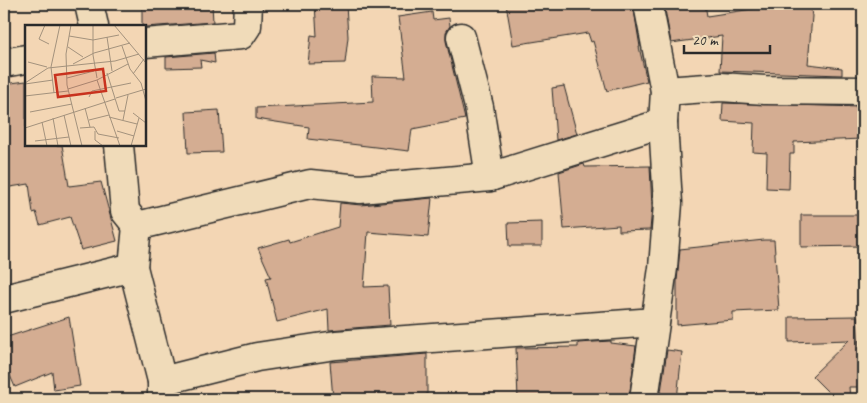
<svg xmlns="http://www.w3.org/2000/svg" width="867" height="403" font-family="Caveat,sans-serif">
<rect width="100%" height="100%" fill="#f3d6b4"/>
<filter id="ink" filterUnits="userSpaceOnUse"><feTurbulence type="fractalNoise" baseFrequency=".02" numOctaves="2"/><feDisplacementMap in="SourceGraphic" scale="10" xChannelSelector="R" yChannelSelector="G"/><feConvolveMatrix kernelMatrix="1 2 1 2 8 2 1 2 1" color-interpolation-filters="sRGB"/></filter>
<g filter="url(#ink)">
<g fill="#d4ad92" stroke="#2b2b2b">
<path d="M 142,4 L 212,4 L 213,22 L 145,27 L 142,26 Z"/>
<path d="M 315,4 L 346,4 L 348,37 L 345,63 L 308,64 L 311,35 L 317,36 Z"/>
<path d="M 506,4 L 633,4 L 640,47 L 639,47 L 647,81 L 607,91 L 593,41 L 591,42 L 588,33 L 513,45 Z"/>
<path d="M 664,4 L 705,4 L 707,16 L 765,7 L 764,4 L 810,4 L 812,16 L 808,64 L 842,68 L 842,75 L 720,71 L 722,36 L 671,43 Z"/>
<path d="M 432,12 L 433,20 L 449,18 L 450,26 L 446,32 L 446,41 L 465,119 L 412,129 L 409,151 L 308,139 L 309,127 L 256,119 L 256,108 L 373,102 L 372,76 L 406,77 L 398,17 Z"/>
<path d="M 214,53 L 215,63 L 200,60 L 201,67 L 166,68 L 166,57 Z"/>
<path d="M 26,81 L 26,145 L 62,145 L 69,186 L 101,182 L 117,241 L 81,250 L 70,217 L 40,225 L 36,212 L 33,213 L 29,184 L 4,188 L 4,84 Z"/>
<path d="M 564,86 L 577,134 L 556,140 L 552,88 Z"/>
<path d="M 723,103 L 860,107 L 861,139 L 794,142 L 794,154 L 790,154 L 789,189 L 766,188 L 767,153 L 753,152 L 754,123 L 722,121 Z"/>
<path d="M 219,110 L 222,152 L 188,153 L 186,112 Z"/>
<path d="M 584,164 L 585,167 L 650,166 L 652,208 L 650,230 L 619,231 L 619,225 L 564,229 L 559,172 Z"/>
<path d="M 432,198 L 428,237 L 368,232 L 364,287 L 388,286 L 390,325 L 329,330 L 328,309 L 277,322 L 266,278 L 271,277 L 258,248 L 289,239 L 290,242 L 338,227 L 340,203 L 361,205 Z"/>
<path d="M 801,215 L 863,215 L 863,246 L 801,247 Z"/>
<path d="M 542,222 L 542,246 L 509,246 L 508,223 Z"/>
<path d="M 764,240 L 774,240 L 779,310 L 733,312 L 733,320 L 677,325 L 677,281 L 680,249 Z"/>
<path d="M 857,316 L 859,349 L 863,349 L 863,387 L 849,387 L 850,399 L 835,399 L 812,376 L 849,340 L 789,342 L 789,317 Z"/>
<path d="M 69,317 L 80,386 L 54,390 L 52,372 L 15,387 L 4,362 L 4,338 Z"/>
<path d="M 611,341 L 611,343 L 636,346 L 629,399 L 518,399 L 516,348 L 578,347 L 578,343 Z"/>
<path d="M 667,350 L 682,352 L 677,399 L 660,399 Z"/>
<path d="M 427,354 L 427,399 L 333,399 L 330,362 Z"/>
</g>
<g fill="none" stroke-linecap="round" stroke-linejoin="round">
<g stroke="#2b2b2b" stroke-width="31">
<g id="minor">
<path d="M 89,4 L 94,26"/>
<path d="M 461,37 L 479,107 L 490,177"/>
<path d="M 145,43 L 241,35 L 247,26 L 248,4"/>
<path d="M 4,63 L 26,59"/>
<path d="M 665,91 L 721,87 L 765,90 L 863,91"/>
<path d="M 119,145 L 125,211 L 137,226"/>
<path d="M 4,299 L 133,267"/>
<path d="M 162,381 L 257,357 L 336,345 L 655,322"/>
<path d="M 162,399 L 162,381 L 133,267 L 137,226 L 310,184 L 360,189 L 490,177 L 663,123"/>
<path d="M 644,399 L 663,268 L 668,203 L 663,123 L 665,91 L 648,4"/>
</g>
</g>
<use href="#minor" stroke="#f0dbb9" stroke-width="28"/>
</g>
</g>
<g transform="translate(25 25)">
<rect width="121" height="121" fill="#f3d6b4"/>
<path fill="none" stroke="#a3927d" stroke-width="1" d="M 20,0 L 14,14 L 24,19M 46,0 L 41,29 L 42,60 L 57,121M 68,0 L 68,30 L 72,53M 89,0 L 121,38M 44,11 L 68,15 L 94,10M 82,12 L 87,46M 97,21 L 105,44 L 116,58 L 121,76M 43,22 L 58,32M 3,37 L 22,42M 48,39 L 69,28 L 105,18M 82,48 L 94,86 L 100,86M 108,49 L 119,34M 42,53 L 69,46M 72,55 L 95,121M 0,58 L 23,43 L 90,36 L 114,29M 0,59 L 28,55M 43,64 L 72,55 L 103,39M 29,68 L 26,42 L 35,0M 0,71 L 43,66M 64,72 L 67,66 L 106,58M 91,73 L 121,64M 60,83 L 65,102M 5,87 L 47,79M 108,88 L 121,98M 39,90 L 46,121M 84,92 L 112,99M 28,93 L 33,121M 64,95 L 84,90M 98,95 L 103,70M 17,97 L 22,121M 0,103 L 90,74M 55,103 L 69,102 L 73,109 L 94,113M 70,106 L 70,115 L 78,121M 92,106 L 109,111M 10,116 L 44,112M 106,121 L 114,93"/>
<path fill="#c8321e" fill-opacity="0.15" stroke="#c8321e" stroke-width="2.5" d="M 78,44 L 81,66 L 33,72 L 30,50 Z"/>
<rect width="121" height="121" fill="none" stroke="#2b2b2b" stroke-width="2.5"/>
</g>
<rect width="867" height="403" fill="none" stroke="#f0dbb9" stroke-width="20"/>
<rect x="10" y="10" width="847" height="383" fill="none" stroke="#2b2b2b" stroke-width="2" filter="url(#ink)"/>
<path d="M684 45v8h86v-8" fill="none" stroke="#2b2b2b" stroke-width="2.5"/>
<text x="692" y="45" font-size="15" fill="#2b2b2b" stroke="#f0dbb9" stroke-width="4" paint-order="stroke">20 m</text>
</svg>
